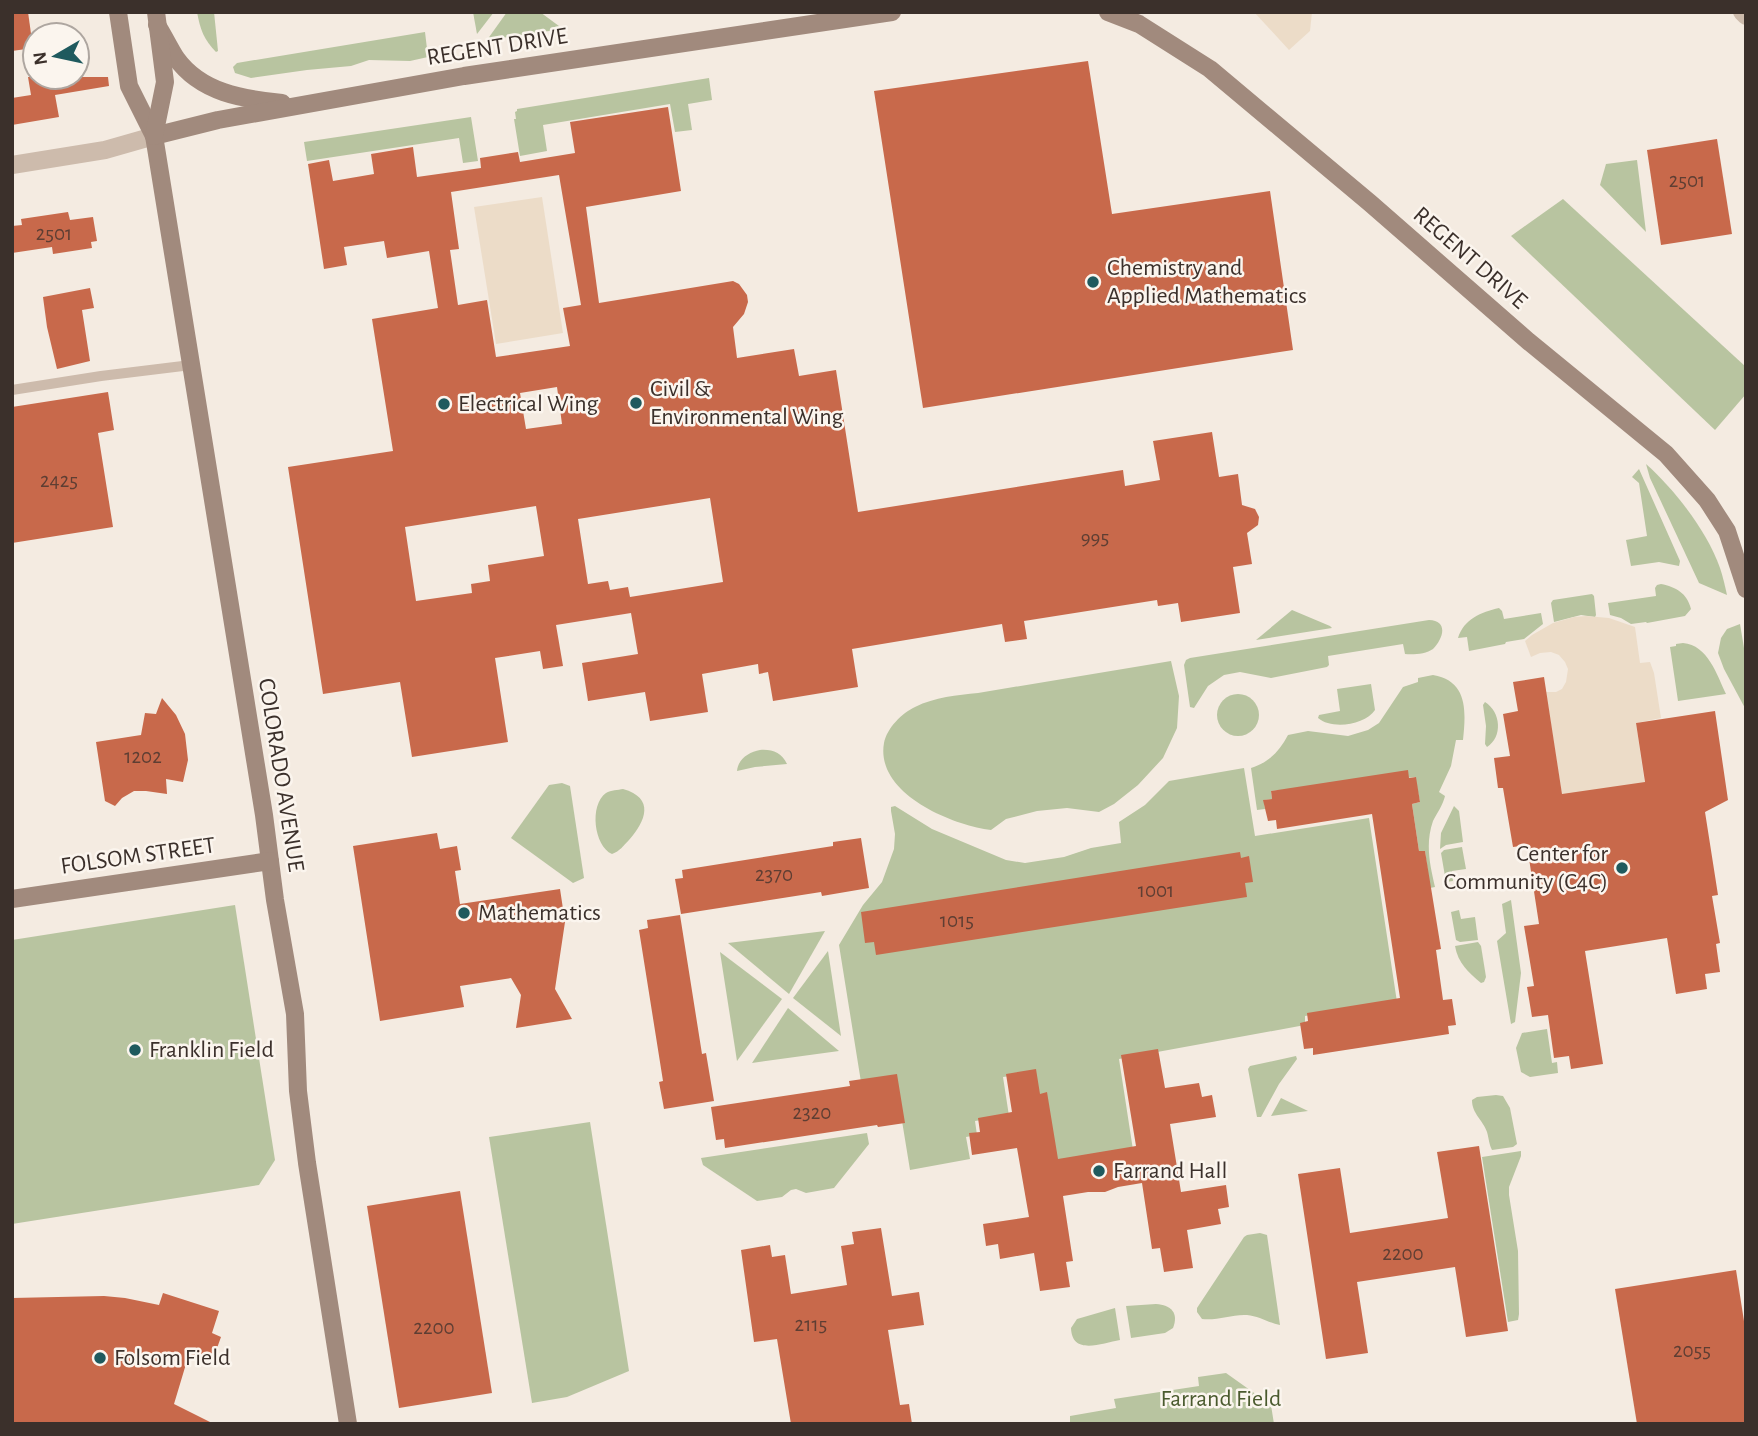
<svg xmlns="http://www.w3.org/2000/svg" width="1758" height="1436" font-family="'Alegreya Sans',sans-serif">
<rect width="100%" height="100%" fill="#f4ebe1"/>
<g fill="#b8c4a0">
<path d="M 197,12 L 214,12 L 218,51 L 216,52 C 204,40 200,29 197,12 Z"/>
<path d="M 473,12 L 494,12 L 477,34 Z"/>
<path d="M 507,12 L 540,12 L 563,29 L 487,40 Z"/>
<path d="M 425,32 L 428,57 L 410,61 L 369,60 L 351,66 L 307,70 L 251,78 L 235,73 L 233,67 L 237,63 Z"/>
<path d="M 709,78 L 712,100 L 688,104 L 692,130 L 675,132 L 670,104 L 543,125 L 547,151 L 520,156 L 514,119 L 516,119 L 515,112 L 517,111 L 517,109 Z"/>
<path d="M 471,117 L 478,161 L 463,163 L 459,138 L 307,161 L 304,142 Z"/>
<path d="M 1637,160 L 1646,232 L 1600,185 L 1606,164 Z"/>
<path d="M 1563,199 L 1746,367 L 1746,394 L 1715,430 L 1511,236 Z"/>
<path d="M 1646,464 C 1675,490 1707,531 1720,568 C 1723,577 1725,586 1727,595 L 1699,583 L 1650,478 Z"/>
<path d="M 1639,469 L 1680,561 L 1679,566 L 1659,562 L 1631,566 L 1626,540 L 1647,536 L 1639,483 L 1632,477 Z"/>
<path d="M 1661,584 C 1676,587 1687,593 1691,609 L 1685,616 L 1647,623 L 1646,622 L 1631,624 L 1621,618 L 1610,615 L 1608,603 L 1656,596 L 1655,588 L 1657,585 Z"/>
<path d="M 1592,594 L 1594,596 L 1596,615 L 1595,617 L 1581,615 L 1554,622 L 1551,603 L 1553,600 Z"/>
<path d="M 1499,608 L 1502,611 L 1504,619 L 1541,613 L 1543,624 L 1524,639 L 1506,642 L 1505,644 L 1469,651 L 1467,637 L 1458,638 C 1464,619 1481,612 1499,608 Z"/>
<path d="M 1292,610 L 1330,626 L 1332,628 L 1256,640 Z"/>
<path d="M 1429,620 C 1449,621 1443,639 1433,649 C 1426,654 1413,655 1405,654 L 1403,644 L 1328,656 L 1329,665 L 1327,667 L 1271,678 L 1240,672 L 1224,675 L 1208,686 L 1194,708 L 1190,707 L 1184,665 L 1186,660 L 1190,658 Z"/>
<path d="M 1740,624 L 1746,660 L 1746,710 L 1724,669 L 1718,653 L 1721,638 L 1727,629 Z"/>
<path d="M 1683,643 C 1708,645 1717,675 1726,694 L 1678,701 L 1670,647 L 1676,646 L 1676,644 Z"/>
<path d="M 1171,661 L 1179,696 L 1177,728 L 1163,758 L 1138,785 L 1114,804 L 1099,812 L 1067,808 L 1037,811 L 1006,819 L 991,830 C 951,825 875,793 884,743 C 887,728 902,713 915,707 C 935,697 957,695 978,693 Z"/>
<path d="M 1433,675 C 1468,681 1466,711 1463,740 L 1456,740 L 1451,766 L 1439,792 L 1445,796 C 1443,805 1437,813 1433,821 C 1425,844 1430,865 1435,887 L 1430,888 L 1425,851 L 1419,851 L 1412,804 L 1420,802 L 1415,777 L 1271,791 L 1272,799 L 1264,800 L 1265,809 L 1257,810 L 1251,768 C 1269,762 1279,752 1288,735 L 1308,731 L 1348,736 L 1368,730 L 1379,723 L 1403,687 L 1418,682 L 1418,678 Z"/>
<path d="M 1371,684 L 1375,710 C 1365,725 1332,730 1318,718 L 1319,715 L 1340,711 L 1337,689 Z"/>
<circle cx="1238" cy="715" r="21"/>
<path d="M 1485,702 C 1501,712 1503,737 1487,747 L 1485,744 L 1486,726 L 1483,705 Z"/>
<path d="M 760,750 C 772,749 782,753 787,764 L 755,767 L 737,771 C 738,759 749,752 760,750 Z"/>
<path d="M 1244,768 L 1255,836 L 1369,818 L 1397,1002 L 1305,1016 L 1305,1025 L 1119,1059 L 1133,1150 L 1055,1162 L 1037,1097 L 1033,1073 L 1003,1077 L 1009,1116 L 975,1121 L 977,1135 L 966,1137 L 970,1159 L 910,1170 L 895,1078 L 861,1082 L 839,945 L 863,905 L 882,882 L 894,849 L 895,834 L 891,811 L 891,807 L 895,806 L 932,829 L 1006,860 L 1025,863 L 1064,857 L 1091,848 L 1121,843 L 1119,822 L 1145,805 L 1169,781 Z"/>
<path d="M 562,783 L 570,786 L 584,878 L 573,883 L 511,838 L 549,785 Z"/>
<path d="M 623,789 C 655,798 646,821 629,840 C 623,846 620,851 612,854 C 594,846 589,805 606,793 C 611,790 618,790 623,789 Z"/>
<path d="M 1454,806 L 1459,811 L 1463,842 L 1446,845 L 1440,849 L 1441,833 Z"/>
<path d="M 1462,847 L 1466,869 L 1452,871 L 1453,881 L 1446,882 L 1441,853 L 1444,850 Z"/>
<path d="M 1511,900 L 1521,973 L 1515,1022 L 1511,1024 L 1497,941 L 1506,933 L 1502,904 Z"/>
<path d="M 235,905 L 275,1160 L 259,1185 L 12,1224 L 12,940 Z"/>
<path d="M 1459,910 L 1461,919 L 1475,917 L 1478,940 L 1460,942 L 1456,940 L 1451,912 Z"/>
<path d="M 825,931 L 789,994 L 728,943 Z"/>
<path d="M 1478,942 L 1481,946 L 1486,977 L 1484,982 L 1481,983 C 1468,972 1458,963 1455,946 Z"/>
<path d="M 828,951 L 841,1036 L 793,998 Z"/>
<path d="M 720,952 L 782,999 L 737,1061 Z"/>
<path d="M 788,1008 L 839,1051 L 752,1063 Z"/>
<path d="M 1547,1029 L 1552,1063 L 1557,1062 L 1558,1073 L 1530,1077 L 1521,1072 L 1516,1048 L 1522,1033 Z"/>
<path d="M 1296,1056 L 1297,1059 L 1279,1084 L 1261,1117 L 1257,1117 L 1248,1069 L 1250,1066 Z"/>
<path d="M 1496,1095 L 1503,1096 L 1510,1108 L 1517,1144 L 1513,1147 L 1492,1150 C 1489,1144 1489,1139 1487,1132 C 1483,1120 1472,1114 1472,1100 L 1477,1097 Z"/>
<path d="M 1281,1098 L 1308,1111 L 1271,1116 Z"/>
<path d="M 590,1122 L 629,1371 L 567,1397 L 532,1403 L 489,1137 Z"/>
<path d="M 867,1133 L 869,1144 L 834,1188 L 806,1193 L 796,1189 L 791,1190 L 782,1197 L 757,1201 L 703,1165 L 701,1158 Z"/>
<path d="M 1521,1151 L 1521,1156 L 1509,1187 L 1509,1195 L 1518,1251 L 1519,1314 L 1518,1320 L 1508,1322 L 1482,1157 Z"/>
<path d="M 1260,1233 L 1267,1235 L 1280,1325 C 1269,1323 1259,1316 1247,1315 C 1232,1314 1217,1321 1202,1319 L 1197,1312 L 1197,1308 L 1244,1237 L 1247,1235 Z"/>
<path d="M 1156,1304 C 1171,1305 1179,1313 1173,1328 L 1165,1333 L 1131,1338 L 1126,1306 Z"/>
<path d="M 1115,1308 L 1120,1340 C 1102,1343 1072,1356 1071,1328 L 1077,1319 Z"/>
<path d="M 1226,1373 L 1271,1405 L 1274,1424 L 1070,1424 L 1070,1416 L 1116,1408 L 1114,1399 L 1199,1386 L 1198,1377 Z"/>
</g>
<g fill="#ecdcc8">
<path d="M 1254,12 L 1312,12 L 1310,31 L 1289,50 Z"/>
<path d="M 542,197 L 563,333 L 496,344 L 474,207 Z"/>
<path d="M 1586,616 L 1609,618 L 1635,627 L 1640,663 L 1650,662 L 1654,673 L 1661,718 L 1636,723 L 1645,785 L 1562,795 L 1546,692 L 1556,692 L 1562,689 L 1566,682 L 1568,669 L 1565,662 L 1559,655 L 1551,652 L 1540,653 L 1531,657 L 1525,641 L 1532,635 L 1553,623 L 1574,617 Z"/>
</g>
<g fill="#c8694b" fill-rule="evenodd">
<path d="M 12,12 L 28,12 L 33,48 L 12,51 Z"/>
<path d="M 1088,61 L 1112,214 L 1270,191 L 1293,350 L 923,408 L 874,91 Z"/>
<path d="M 28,77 L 108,77 L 109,86 L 55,95 L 59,117 L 12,125 L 12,98 L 31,95 Z"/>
<path d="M 668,107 L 681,191 L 586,207 L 599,303 L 733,281 L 739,284 L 747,295 L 748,302 L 744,314 L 733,327 L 737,358 L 794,349 L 799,376 L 836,370 L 858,512 L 1123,470 L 1125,486 L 1160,480 L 1153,441 L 1212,432 L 1219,477 L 1238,474 L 1242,505 L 1255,509 L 1259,517 L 1258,525 L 1247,533 L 1252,564 L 1233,567 L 1240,613 L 1181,622 L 1178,603 L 1158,606 L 1157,600 L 1024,621 L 1027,639 L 1005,642 L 1002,624 L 852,649 L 858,687 L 773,701 L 768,672 L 759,674 L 758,664 L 702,674 L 708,712 L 650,721 L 645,692 L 588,701 L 582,663 L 638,654 L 631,613 L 556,625 L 563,666 L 543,669 L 540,651 L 495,658 L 508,742 L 412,757 L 400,682 L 323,694 L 288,467 L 393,451 L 372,319 L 438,308 L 429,251 L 387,258 L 384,241 L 344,247 L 347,265 L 324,269 L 308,164 L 329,160 L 333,181 L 374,174 L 371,154 L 413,147 L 417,177 L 481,168 L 480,158 L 518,152 L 520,162 L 575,153 L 570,122 ZM 559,175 L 581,305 L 563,308 L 570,346 L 496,357 L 487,300 L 458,305 L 450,250 L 459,249 L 451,192 ZM 557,387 L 562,424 L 526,429 L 520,393 ZM 710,498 L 723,582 L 630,597 L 628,587 L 610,590 L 608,581 L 588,584 L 578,519 ZM 536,506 L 544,556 L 488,565 L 490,581 L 471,584 L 472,593 L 416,601 L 405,527 Z"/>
<path d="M 1717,139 L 1732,234 L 1661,245 L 1647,150 Z"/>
<path d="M 68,212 L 70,220 L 93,217 L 97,241 L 91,242 L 92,248 L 53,254 L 52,247 L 12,253 L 12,226 L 22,225 L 21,219 Z"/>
<path d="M 90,288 L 94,308 L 82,310 L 90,361 L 57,369 L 47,327 L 43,297 Z"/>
<path d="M 108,392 L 114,430 L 98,433 L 113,527 L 12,543 L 12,407 Z"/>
<path d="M 1544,677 L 1562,794 L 1645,782 L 1636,723 L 1715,711 L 1728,800 L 1705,812 L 1718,895 L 1712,896 L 1720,943 L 1716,944 L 1720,972 L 1705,974 L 1707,989 L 1676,994 L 1667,938 L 1585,951 L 1603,1064 L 1571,1069 L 1569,1056 L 1554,1058 L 1548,1015 L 1532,1017 L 1527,987 L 1534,986 L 1524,926 L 1539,924 L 1533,885 L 1527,845 L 1513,847 L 1503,788 L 1498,788 L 1494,758 L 1510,756 L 1503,714 L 1518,711 L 1513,682 Z"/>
<path d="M 162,698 L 176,715 L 185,734 L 188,760 L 183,782 L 166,779 L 167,794 L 146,791 L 134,791 L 122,798 L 115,806 L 105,801 L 96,742 L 141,735 L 145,713 L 156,714 Z"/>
<path d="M 1408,770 L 1409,778 L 1416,777 L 1420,802 L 1412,804 L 1419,851 L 1425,851 L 1441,949 L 1436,950 L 1443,1000 L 1452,999 L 1456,1025 L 1448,1026 L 1449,1034 L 1313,1055 L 1313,1048 L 1304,1049 L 1300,1023 L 1308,1021 L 1307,1013 L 1400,998 L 1372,814 L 1277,829 L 1276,820 L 1268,821 L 1263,800 L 1272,799 L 1271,791 Z"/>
<path d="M 437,833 L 440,849 L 457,846 L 461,870 L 455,871 L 460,904 L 560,889 L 565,922 L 555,989 L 572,1019 L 516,1028 L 521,995 L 511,978 L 460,986 L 464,1007 L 380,1021 L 353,846 Z"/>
<path d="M 861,838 L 869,888 L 822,896 L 821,892 L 681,914 L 675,879 L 683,878 L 682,870 L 833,846 L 833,842 Z"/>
<path d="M 1240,852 L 1241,858 L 1249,856 L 1253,882 L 1245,883 L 1247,897 L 876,955 L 874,942 L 865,943 L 861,912 Z"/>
<path d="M 680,915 L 702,1054 L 706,1053 L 714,1101 L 664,1109 L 659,1082 L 663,1081 L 639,930 L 648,928 L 647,920 Z"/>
<path d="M 1158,1049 L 1165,1088 L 1199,1083 L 1202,1097 L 1212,1095 L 1216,1117 L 1170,1124 L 1181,1192 L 1226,1185 L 1229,1207 L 1218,1209 L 1221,1224 L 1187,1230 L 1193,1268 L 1164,1272 L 1160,1248 L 1152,1249 L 1142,1183 L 1118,1187 L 1105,1192 L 1088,1192 L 1063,1196 L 1073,1261 L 1066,1262 L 1070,1287 L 1040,1291 L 1034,1253 L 1000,1259 L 998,1244 L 986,1246 L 983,1224 L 1029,1217 L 1017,1148 L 972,1155 L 969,1133 L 980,1132 L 978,1118 L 1012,1112 L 1006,1074 L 1036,1069 L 1040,1094 L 1047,1092 L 1058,1159 L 1136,1146 L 1121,1055 Z"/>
<path d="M 897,1074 L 905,1123 L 878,1127 L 877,1125 L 725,1148 L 724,1139 L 716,1140 L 711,1107 L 850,1086 L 849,1081 Z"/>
<path d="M 1479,1146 L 1508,1331 L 1466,1337 L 1455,1267 L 1357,1282 L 1368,1353 L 1326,1359 L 1298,1174 L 1340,1168 L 1350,1233 L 1448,1218 L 1437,1152 Z"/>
<path d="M 460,1191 L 492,1393 L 399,1408 L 367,1206 Z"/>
<path d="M 881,1228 L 892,1296 L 919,1292 L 924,1325 L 888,1330 L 900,1405 L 909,1404 L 912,1424 L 791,1424 L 777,1339 L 754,1342 L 741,1250 L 770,1245 L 772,1257 L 785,1255 L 791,1294 L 847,1285 L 841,1246 L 854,1244 L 852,1232 Z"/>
<path d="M 1736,1270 L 1746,1334 L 1746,1424 L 1637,1424 L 1615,1289 Z"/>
<path d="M 163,1293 L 219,1311 L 212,1333 L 221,1337 L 212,1362 L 189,1354 L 174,1404 L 214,1424 L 12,1424 L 12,1298 L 104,1296 L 125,1298 L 159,1305 Z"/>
</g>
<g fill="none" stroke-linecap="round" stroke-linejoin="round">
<path stroke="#cdbbac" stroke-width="10" d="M 12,390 L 101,376 L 191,365"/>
<g stroke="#cdbbac" stroke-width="18">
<path d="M 1742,12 L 1746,16"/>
<path d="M 12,165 L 105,150 L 154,136"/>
</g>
<g stroke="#a18a7d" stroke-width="18">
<path d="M 118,12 L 129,86 L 154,136 L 156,148 L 264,815 L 275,900 L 295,1014 L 298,1091 L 307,1163 L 348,1424"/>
<path d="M 1108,12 L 1139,24 L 1210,69 L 1370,203 L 1528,341 L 1666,454 L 1707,500 L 1727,531 L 1746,589"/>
<path d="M 157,25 C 164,36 169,47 176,58 C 201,93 243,99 282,103"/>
<path d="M 154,136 L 218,120 L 464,76 L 892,12"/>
<path d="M 154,136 L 165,82 L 156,12"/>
<path d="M 12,899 L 270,861"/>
</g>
</g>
<g fill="#1f5a5e" stroke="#fbf5ee" stroke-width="2.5">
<circle cx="1093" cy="282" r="7"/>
<circle cx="636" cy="403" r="7"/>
<circle cx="444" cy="404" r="7"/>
<circle cx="1622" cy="868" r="7"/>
<circle cx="464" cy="913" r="7"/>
<circle cx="135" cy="1050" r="7"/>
<circle cx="1099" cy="1171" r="7"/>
<circle cx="100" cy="1358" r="7"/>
</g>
<g text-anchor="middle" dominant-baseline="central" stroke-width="5" stroke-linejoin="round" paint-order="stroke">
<g font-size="21" fill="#5e3e33">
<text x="1687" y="180">2501</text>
<text x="54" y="233">2501</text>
<text x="59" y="480">2425</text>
<text x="1095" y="537">995</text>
<text x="143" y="756">1202</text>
<text x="774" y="874">2370</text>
<text x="1156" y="890">1001</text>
<text x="957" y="920">1015</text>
<text x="812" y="1112">2320</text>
<text x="1403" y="1253">2200</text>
<text x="811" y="1324">2115</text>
<text x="434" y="1327">2200</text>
<text x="1692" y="1350">2055</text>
</g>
<g font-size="24" fill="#3b302b" stroke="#fbf5ee">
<text transform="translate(497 47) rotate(-9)">REGENT DRIVE</text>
<text transform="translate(1470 258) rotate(41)">REGENT DRIVE</text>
<text transform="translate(281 775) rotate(81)">COLORADO AVENUE</text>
<text transform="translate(138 856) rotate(-8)">FOLSOM STREET</text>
</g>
<g font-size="24" fill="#3b302b" stroke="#fbf5ee" text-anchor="start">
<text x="1107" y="268">Chemistry and<tspan x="1107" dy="28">Applied Mathematics</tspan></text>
<text x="650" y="389">Civil &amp;<tspan x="650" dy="28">Environmental Wing</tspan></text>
<text x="458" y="404">Electrical Wing</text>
<text x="1608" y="854" text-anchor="end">Center for<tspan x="1608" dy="28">Community (C4C)</tspan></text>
<text x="478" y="913">Mathematics</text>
<text x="149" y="1050">Franklin Field</text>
<text x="1113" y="1171">Farrand Hall</text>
<text x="114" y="1358">Folsom Field</text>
</g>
<g font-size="24" fill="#4a5a2e" stroke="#fbf5ee">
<text x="1221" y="1399">Farrand Field</text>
</g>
</g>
<rect width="1758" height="1436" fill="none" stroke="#3b302b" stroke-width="28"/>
<g transform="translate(56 56) rotate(261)"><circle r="33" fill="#fbf5ee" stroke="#aea6a0" stroke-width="2"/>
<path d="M0-5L12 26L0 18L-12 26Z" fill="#1f5a5e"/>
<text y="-10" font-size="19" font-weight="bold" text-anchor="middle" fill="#3b302b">N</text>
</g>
</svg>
